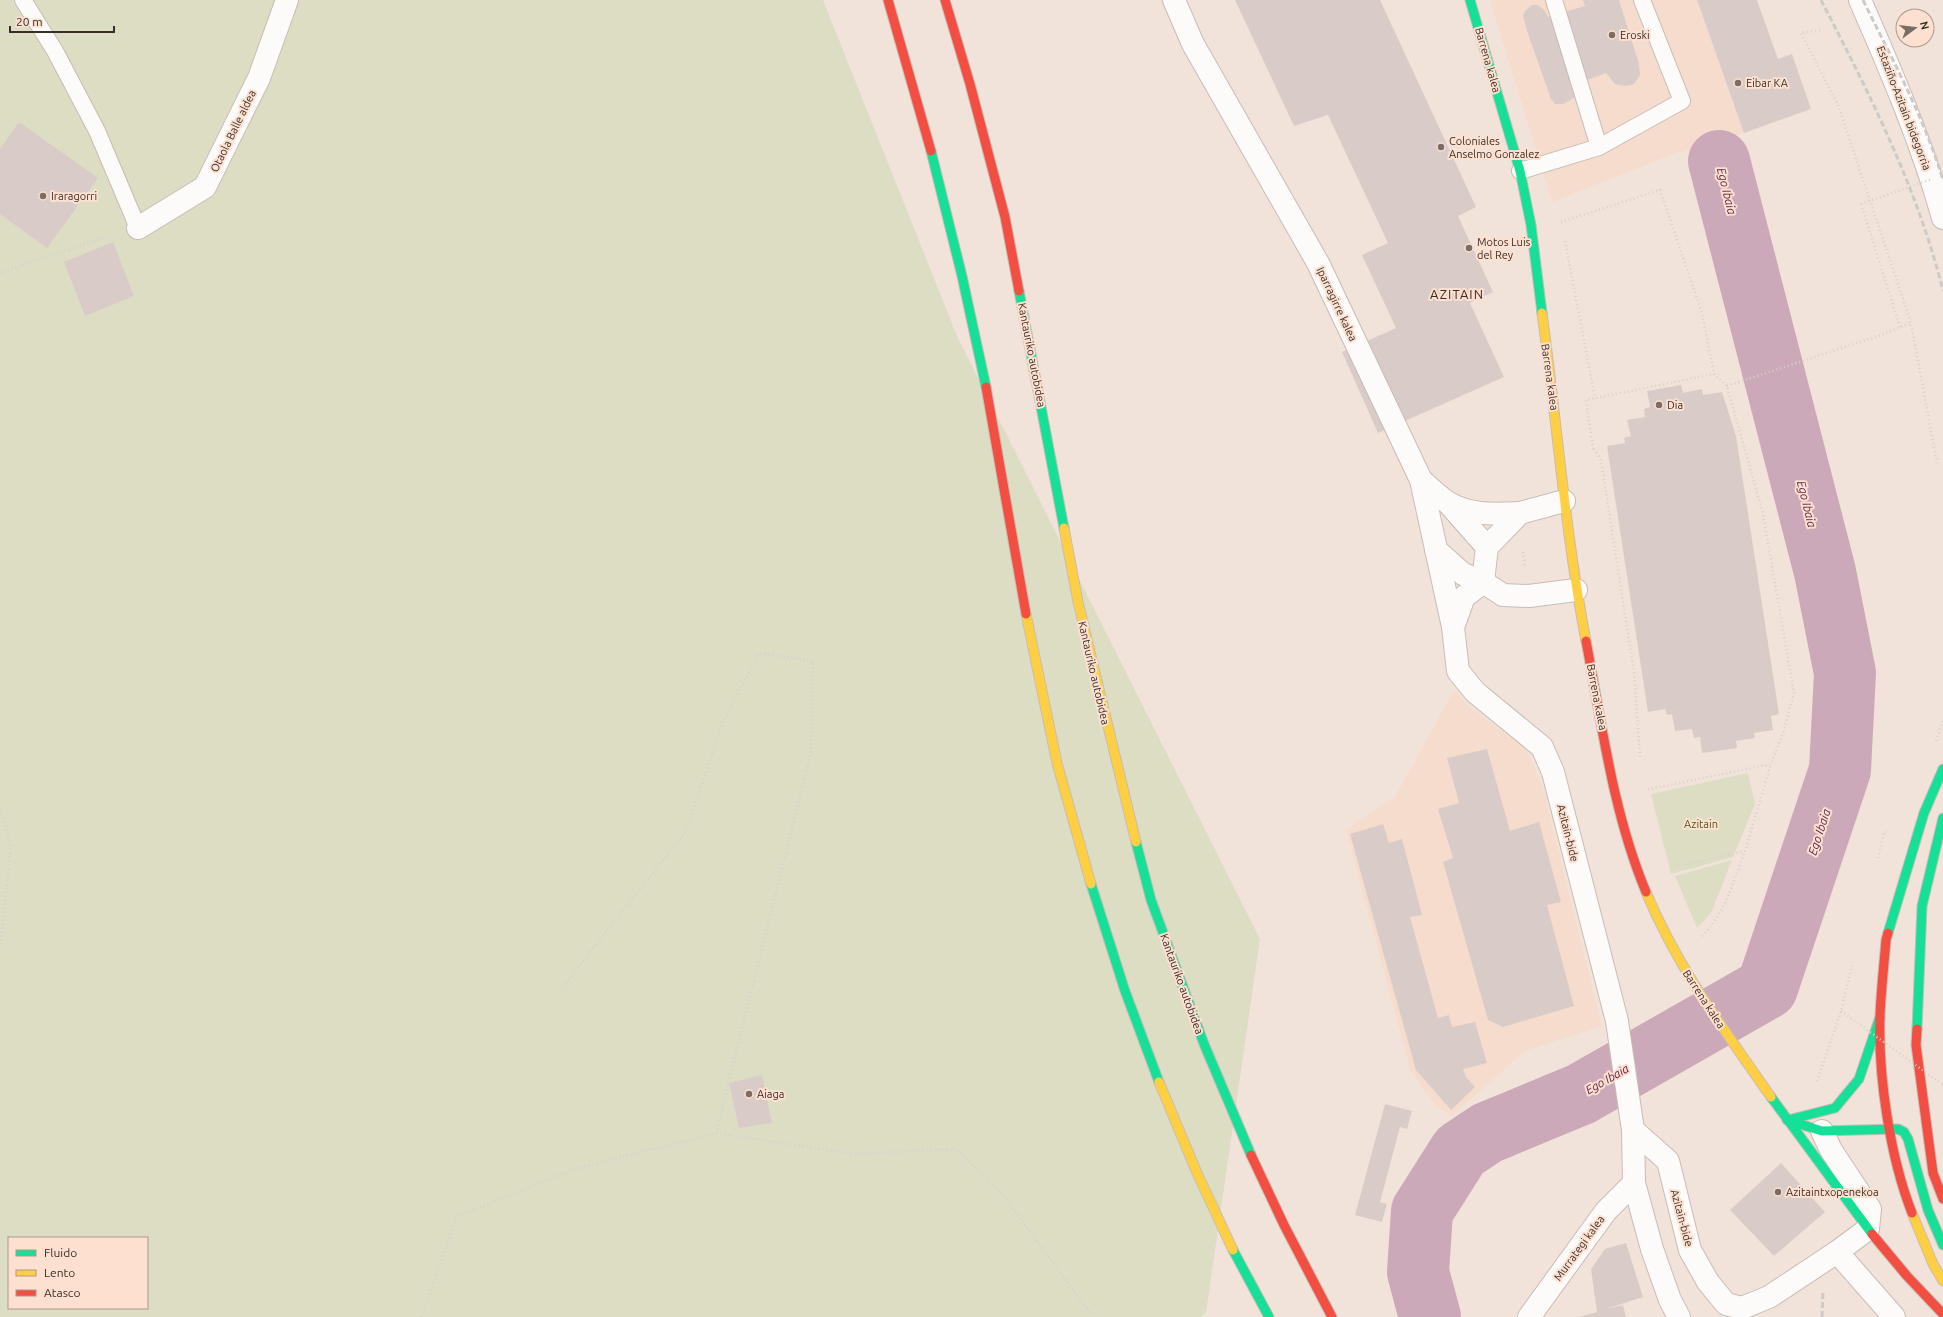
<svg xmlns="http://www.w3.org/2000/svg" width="1943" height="1317" font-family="Ubuntu,sans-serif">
<rect width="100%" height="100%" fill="#f2e3da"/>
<g fill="#f6dccc">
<path d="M 1490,0 L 1697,0 L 1744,133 L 1671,155 L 1552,202 Z"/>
<path d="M 1454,690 L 1466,704 L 1527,750 L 1543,788 L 1602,1026 L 1525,1051 L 1452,1116 L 1438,1108 L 1411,1072 L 1346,830 L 1395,797 Z"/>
</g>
<g fill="#ddddc3" fill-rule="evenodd">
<path d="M 0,0 L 823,0 L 957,336 L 1260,939 L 1206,1313 L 1200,1317 L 0,1317 ZM 9,1238 L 147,1238 L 147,1308 L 9,1308 Z"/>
<path d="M 1748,773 L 1755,804 L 1733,857 L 1671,874 L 1651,794 Z"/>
<path d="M 1732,860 L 1711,913 L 1697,928 L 1675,876 Z"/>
</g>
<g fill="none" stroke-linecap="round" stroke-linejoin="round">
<path stroke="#cca9b8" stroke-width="62" d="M 1430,1317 L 1418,1272 L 1422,1211 L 1460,1151 L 1487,1133 L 1581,1094 L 1767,988 L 1840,770 L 1845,673 L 1825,572 L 1719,161"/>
</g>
<g fill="#d9ccc8">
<path d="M 1235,0 L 1380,0 L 1476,207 L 1458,216 L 1493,292 L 1470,303 L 1504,377 L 1378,433 L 1342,352 L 1396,328 L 1362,255 L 1388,243 L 1328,115 L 1294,126 Z"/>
<path d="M 1583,0 L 1619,0 L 1639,64 L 1640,75 L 1634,84 L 1625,86 L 1615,84 L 1606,73 L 1574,85 L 1576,91 L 1574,98 L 1563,104 L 1555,104 L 1551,99 L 1527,31 L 1523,15 L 1526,10 L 1532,5 L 1538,5 L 1544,10 L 1548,17 L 1585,6 Z"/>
<path d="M 1697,0 L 1757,0 L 1778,59 L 1792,54 L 1811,109 L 1744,133 Z"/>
<path d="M 19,122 L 98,178 L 47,248 L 0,214 L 0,149 Z"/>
<path d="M 113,242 L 134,296 L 85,316 L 64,262 Z"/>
<path d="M 1681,385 L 1683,393 L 1702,389 L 1703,395 L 1722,392 L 1736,436 L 1779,714 L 1771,716 L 1773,730 L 1754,733 L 1755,738 L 1736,741 L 1737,748 L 1702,753 L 1700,737 L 1694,738 L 1692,729 L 1675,731 L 1672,714 L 1667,715 L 1665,709 L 1648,712 L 1607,446 L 1625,443 L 1624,438 L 1631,436 L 1627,420 L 1645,417 L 1644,409 L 1650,407 L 1647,391 Z"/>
<path d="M 1487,749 L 1510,831 L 1539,822 L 1561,902 L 1547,905 L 1574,1006 L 1503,1027 L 1488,1020 L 1443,862 L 1453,858 L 1438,809 L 1459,803 L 1447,758 Z"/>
<path d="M 1383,824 L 1389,843 L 1402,839 L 1422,915 L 1410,917 L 1438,1018 L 1449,1015 L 1452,1027 L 1475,1022 L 1487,1063 L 1463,1069 L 1466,1077 L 1475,1087 L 1451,1110 L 1416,1070 L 1350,834 Z"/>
<path d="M 762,1075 L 772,1123 L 739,1128 L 729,1083 Z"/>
<path d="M 1385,1104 L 1412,1111 L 1407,1129 L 1400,1127 L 1380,1202 L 1387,1204 L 1382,1222 L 1355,1215 Z"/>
<path d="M 1781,1163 L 1825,1212 L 1774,1256 L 1730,1210 Z"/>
<path d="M 1626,1243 L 1643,1297 L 1606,1309 L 1623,1305 L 1626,1317 L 1579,1317 L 1597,1312 L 1591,1269 L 1605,1249 Z"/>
</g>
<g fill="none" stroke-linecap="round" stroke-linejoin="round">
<g stroke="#c8bcb5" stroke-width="18">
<g id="lane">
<path d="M 23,0 L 55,51 L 97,131 L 138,228"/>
<path d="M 1599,147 L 1682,101 L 1642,0"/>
<path d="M 1520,171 L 1599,147 L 1554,0"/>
</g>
</g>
<g stroke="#c8bcb5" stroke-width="24">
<g id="street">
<path d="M 1174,0 L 1193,44 L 1318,263 L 1421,480 L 1453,627"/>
<path d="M 1860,0 C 1891,71 1922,143 1943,218"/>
<path d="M 138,228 L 205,187 L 259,78 L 287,0"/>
<path d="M 1421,480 C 1429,487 1438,496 1447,502 C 1469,516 1495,514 1520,513"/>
<path d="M 1450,505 L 1487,547"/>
<path d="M 1436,550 L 1463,574 L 1483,582 L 1503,595 L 1529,596 L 1576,590"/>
<path d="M 1483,582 L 1464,597 L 1453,627 L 1458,671 L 1475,692 L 1542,747 L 1553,772 L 1617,1021 L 1633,1130 L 1634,1183 L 1652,1249 L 1670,1300 L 1679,1317"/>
<path d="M 1483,582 L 1487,547 L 1520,513 L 1564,501"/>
<path d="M 1633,1130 L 1668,1161 L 1690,1250 L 1708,1282 L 1726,1304 L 1742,1308 L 1769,1297 L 1837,1252 L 1868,1229 L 1870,1209 L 1831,1150 L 1822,1131"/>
<path d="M 1837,1252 L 1894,1317"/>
<path d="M 1529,1317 L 1606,1211 L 1634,1183"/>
</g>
</g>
<g stroke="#c8bcb5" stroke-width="11">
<g id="fast">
<path d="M 1470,0 L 1520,171 L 1531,225 L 1542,313"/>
<path d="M 931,151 L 962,276 L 986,387"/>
<path d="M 1019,291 L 1064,528"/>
<path d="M 1136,842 L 1151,900 L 1204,1044 L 1251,1155"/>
<path d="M 1091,884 L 1125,991 L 1159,1082"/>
<path d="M 1888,933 L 1924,813 L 1943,769"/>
<path d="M 1917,1029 L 1922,906 L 1943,818"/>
<path d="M 1771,1097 L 1872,1234"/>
<path d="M 1787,1120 L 1822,1131 L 1898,1129 L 1904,1132 L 1908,1139 L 1928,1210 L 1943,1245"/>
<path d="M 1788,1120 L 1835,1108 L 1859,1079 L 1880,1017"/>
<path d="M 1233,1250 L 1269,1317"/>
</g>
</g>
<g stroke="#c8bcb5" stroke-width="11">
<g id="slow">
<path d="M 1542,313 C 1557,422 1565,532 1586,641"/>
<path d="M 1064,528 L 1078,602 L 1136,842"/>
<path d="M 1026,614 L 1057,763 L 1091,884"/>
<path d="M 1646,892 C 1677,967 1725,1031 1771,1097"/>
<path d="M 1159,1082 L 1197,1173 L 1233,1250"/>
<path d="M 1912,1213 L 1933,1264 L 1943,1281"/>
</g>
</g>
<g stroke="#c8bcb5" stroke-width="11">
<g id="jam">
<path d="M 888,0 L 931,151"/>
<path d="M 945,0 L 970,84 L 1005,217 L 1019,291"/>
<path d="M 986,387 L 1026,614"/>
<path d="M 1586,641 C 1602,725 1613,813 1646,892"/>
<path d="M 1888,933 L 1886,940 C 1884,965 1881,991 1880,1016 C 1878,1076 1890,1157 1912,1213"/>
<path d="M 1917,1029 L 1916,1045 L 1933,1173 L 1943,1199"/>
<path d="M 1251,1155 L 1284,1225 L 1332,1317"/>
<path d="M 1872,1234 L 1907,1276 L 1943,1314"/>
</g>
</g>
<g stroke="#d5d0ce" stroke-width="2.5" stroke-dasharray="1 3" stroke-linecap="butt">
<path d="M 1820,30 L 1801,33 L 1838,105 L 1911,323 L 1937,463"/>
<path d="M 1861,204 L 1900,327"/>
<path d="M 1561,222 L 1660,190 L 1702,313 L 1714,374 L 1727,386 L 1763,514 L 1794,693 L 1783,733 L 1771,764 L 1645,790"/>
<path d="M 1565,241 L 1595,398"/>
<path d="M 0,273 L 110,236"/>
<path d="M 1727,386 L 1881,335 L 1911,323"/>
<path d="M 1593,449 L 1586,400 L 1714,374"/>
<path d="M 1594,449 L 1601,460 L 1634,672 L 1640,757"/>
<path d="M 1523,552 L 1525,567"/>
<path d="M 1936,741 L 1943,721"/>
<path d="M 0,810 L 11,844 L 0,947"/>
<path d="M 1878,858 L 1884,832 L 1888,832"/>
<path d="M 1678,866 L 1745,851 L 1771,764"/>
<path d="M 1702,936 C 1726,912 1733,882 1745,851"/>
<path d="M 1817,1081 L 1841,1011 L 1853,962"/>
<path d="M 716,1133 L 855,1154 L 956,1149 L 1003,1195 L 1093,1317"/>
<path d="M 421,1317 L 457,1216 L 574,1169 L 716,1133 L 811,753 L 813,661 L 759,653 L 723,722 L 686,831 L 561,989"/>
</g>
<use href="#lane" stroke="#fdfbf9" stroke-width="16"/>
<use href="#street" stroke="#fdfbf9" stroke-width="22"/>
<use href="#fast" stroke="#16e098" stroke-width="9"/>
<use href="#slow" stroke="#ffcf43" stroke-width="9"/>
<use href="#jam" stroke="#f24e42" stroke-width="9"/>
<g stroke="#cecac8" stroke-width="3" stroke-dasharray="6 3" stroke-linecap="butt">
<path d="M 1821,0 C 1869,93 1918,189 1943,291"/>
<path d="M 1863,0 C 1892,59 1924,117 1943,180"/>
<path d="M 1822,1317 L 1823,1292"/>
</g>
<g stroke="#d5d0ce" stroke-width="2.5" stroke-dasharray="1 3" stroke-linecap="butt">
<path d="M 1861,204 L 1932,179"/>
<path d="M 1841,1011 L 1943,1085"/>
</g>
</g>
<g fill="#796d66" stroke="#fde0cf" stroke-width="1.5">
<circle cx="1612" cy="35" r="4"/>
<circle cx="1738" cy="83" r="4"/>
<circle cx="1441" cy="147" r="4"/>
<circle cx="43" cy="196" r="4"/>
<circle cx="1469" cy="248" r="4"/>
<circle cx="1659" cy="405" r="4"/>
<circle cx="749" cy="1094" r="4"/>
<circle cx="1778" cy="1192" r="4"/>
</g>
<g text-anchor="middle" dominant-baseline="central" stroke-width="4" stroke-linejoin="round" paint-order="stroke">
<g font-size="11" fill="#382d27" stroke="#fde0cf" text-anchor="start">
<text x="1620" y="35">Eroski</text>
<text x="1746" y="83">Eibar KA</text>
<text x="1449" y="141">Coloniales<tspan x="1449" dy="13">Anselmo Gonzalez</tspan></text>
<text x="51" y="196">Iraragorri</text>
<text x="1477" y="242">Motos Luis<tspan x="1477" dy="13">del Rey</tspan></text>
<text x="1667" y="405">Dia</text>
<text x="757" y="1094">Aiaga</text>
<text x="1786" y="1192">Azitaintxopenekoa</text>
</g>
<g font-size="11" fill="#382d27" stroke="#fde0cf">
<text transform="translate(1488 60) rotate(74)">Barrena kalea</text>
<text transform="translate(1904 108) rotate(69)">Estaziño-Azitain bidegorria</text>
<text transform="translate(233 131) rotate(-64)">Otaola Balle aldea</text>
<text transform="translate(1337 304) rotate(65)">Iparragirre kalea</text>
<text transform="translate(1032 355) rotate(79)">Kantauriko autobidea</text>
<text transform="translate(1550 377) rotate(82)">Barrena kalea</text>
<text transform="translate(1094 673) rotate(77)">Kantauriko autobidea</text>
<text transform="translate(1597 697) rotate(79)">Barrena kalea</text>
<text transform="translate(1568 833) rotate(76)">Azitain-bide</text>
<text transform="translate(1182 984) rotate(70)">Kantauriko autobidea</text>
<text transform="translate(1704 999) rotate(57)">Barrena kalea</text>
<text transform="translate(1682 1218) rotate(75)">Azitain-bide</text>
<text transform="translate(1579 1248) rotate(-54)">Murrategi kalea</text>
</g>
<g font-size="11" fill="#4a5a16" stroke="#fde0cf">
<text x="1701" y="824">Azitain</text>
</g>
<g font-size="12" font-style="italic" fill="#5c2549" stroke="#fde0cf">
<text transform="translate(1727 191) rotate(76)">Ego Ibaia</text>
<text transform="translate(1807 504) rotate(76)">Ego Ibaia</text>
<text transform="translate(1819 832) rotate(-72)">Ego Ibaia</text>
<text transform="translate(1607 1079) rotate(-30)">Ego Ibaia</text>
</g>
<g font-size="13" letter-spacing="1" fill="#382d27" stroke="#fde0cf">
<text x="1457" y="294">AZITAIN</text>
</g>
</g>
<rect x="8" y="1237" width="140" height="72" fill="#fde0cf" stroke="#ae988c"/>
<rect x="16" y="1250" width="20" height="6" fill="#16e098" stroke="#ae988c"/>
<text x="44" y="1257" font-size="12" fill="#382d27">Fluido</text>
<rect x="16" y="1270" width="20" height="6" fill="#ffcf43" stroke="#ae988c"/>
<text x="44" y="1277" font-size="12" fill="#382d27">Lento</text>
<rect x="16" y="1290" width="20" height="6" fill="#f24e42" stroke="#ae988c"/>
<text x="44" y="1297" font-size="12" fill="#382d27">Atasco</text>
<g transform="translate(1915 28) rotate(75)"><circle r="19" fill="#fde0cf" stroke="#ae988c"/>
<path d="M0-3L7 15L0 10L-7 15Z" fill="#796d66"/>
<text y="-6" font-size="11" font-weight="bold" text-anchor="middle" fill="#382d27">N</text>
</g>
<path d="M10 26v6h104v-6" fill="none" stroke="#382d27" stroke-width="2"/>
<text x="16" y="26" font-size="12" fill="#382d27" stroke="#fde0cf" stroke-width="3" paint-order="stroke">20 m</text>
</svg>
